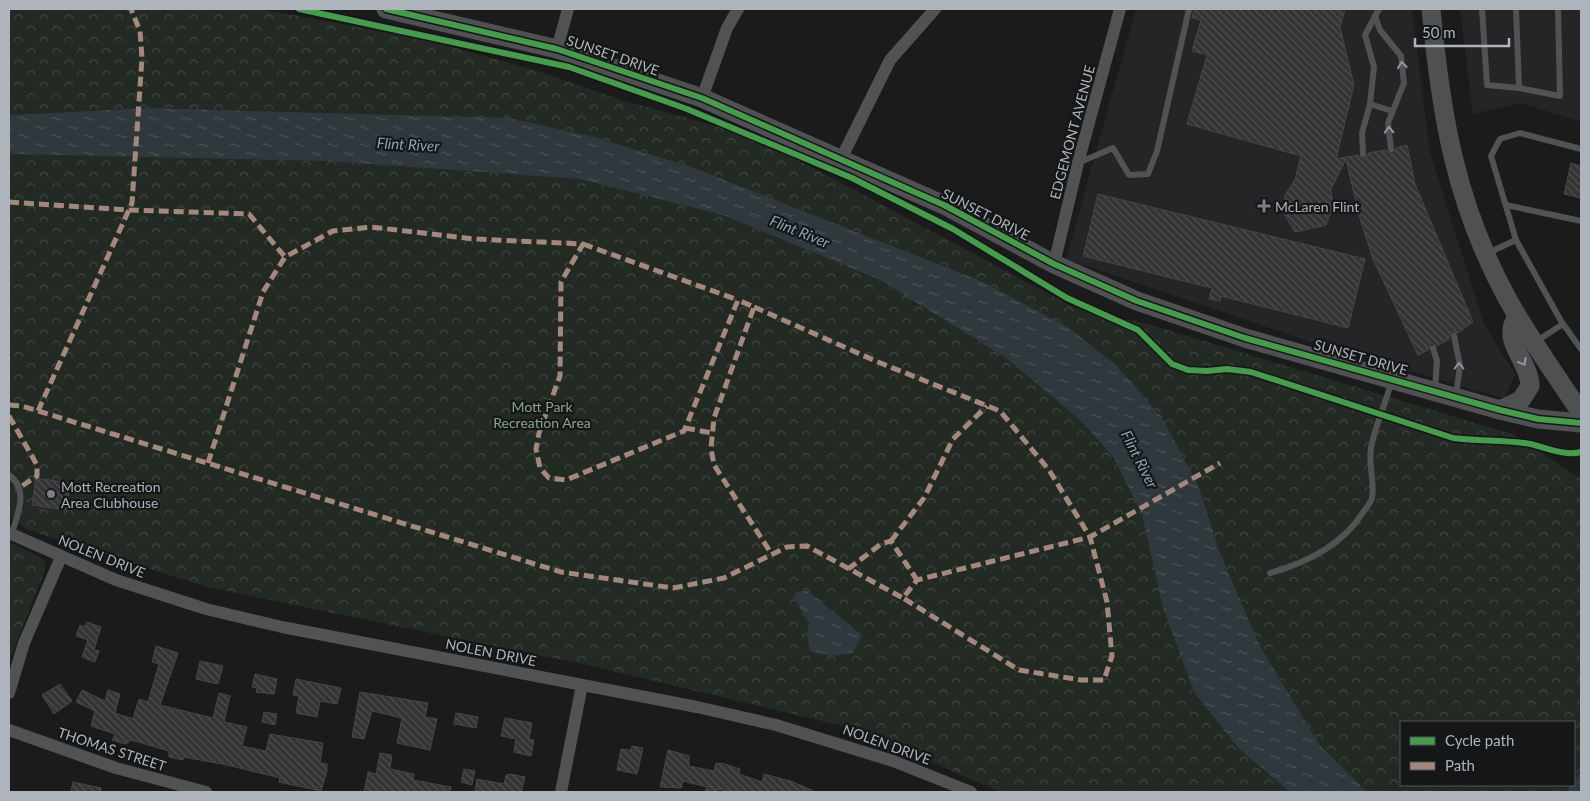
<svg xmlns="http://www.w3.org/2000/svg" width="1590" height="801" font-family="Lato,sans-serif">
<defs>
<pattern id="park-crowns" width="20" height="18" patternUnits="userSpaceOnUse" patternTransform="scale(1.25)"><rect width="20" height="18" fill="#232a23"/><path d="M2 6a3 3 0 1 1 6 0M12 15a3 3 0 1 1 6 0" fill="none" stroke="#404641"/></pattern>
<pattern id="water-ripples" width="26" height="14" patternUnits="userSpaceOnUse" patternTransform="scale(1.25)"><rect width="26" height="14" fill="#2f393d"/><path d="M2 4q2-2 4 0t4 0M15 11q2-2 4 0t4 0" fill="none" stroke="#4b5357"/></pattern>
<pattern id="building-back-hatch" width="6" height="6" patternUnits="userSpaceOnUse" patternTransform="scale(1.25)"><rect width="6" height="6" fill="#343435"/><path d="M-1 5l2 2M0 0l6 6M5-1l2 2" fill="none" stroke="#4f4f50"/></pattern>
</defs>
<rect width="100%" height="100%" fill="#1b1b1b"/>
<g fill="#252527">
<path d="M 1136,9 L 1412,9 L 1430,153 L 1484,324 L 1515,374 L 1505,399 L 1314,343 L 1066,259 Z"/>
<path d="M 1460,9 L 1581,9 L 1581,122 L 1521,103 L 1473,114 Z"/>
</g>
<g fill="url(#park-crowns)">
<path d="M 9,9 L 259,9 L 419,38 L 534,70 L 625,101 L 755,137 L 1077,309 L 1151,325 L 1515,435 L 1581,479 L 1581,772 L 1574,783 L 1574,722 L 1401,722 L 1401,785 L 1573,785 L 1566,792 L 1367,792 L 1319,744 L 1260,646 L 1221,556 L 1198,485 L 1117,366 L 1068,327 L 981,281 L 697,169 L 595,137 L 509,118 L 148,108 L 9,115 Z"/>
<path d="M 9,154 L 326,161 L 579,179 L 723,215 L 880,280 L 1006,358 L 1081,421 L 1114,458 L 1142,515 L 1163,607 L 1194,692 L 1238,748 L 1290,792 L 1000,792 L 856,729 L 587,665 L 207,587 L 28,530 L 9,517 Z"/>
<path d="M 9,542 L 38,556 L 45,562 L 45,570 L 9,661 Z"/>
</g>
<g fill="url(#water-ripples)">
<path d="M 148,108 L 509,118 L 595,137 L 697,169 L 981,281 L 1068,327 L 1117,366 L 1161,416 L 1198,485 L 1221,556 L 1260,646 L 1319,744 L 1367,792 L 1290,792 L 1238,748 L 1194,692 L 1163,608 L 1142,515 L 1114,458 L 1081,421 L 1006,358 L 880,280 L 723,215 L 579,179 L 326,161 L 9,154 L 9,115 Z"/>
<path d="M 808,591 L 862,635 L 853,653 L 832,656 L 810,651 L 807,634 L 809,624 L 794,598 L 796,592 Z"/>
<path d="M 1581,772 L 1581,792 L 1566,792 Z"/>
</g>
<g fill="url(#building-back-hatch)" stroke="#444647">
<path d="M 1194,9 L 1345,9 L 1340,27 L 1354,85 L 1336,159 L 1358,155 L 1364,159 L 1368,153 L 1386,150 L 1392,154 L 1396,148 L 1407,145 L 1415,184 L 1473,322 L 1458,333 L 1451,332 L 1449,339 L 1437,346 L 1431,343 L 1428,350 L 1418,355 L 1373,259 L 1359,215 L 1346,159 L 1331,189 L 1333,206 L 1326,225 L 1295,232 L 1284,214 L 1285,195 L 1295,180 L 1301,156 L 1187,124 L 1207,55 L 1192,51 L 1201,20 L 1192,18 Z"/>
<path d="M 1571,163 L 1581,166 L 1581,198 L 1564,194 Z"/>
<path d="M 1098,194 L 1365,259 L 1348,328 L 1221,296 L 1220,301 L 1209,299 L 1212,288 L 1083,256 Z"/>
<path d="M 36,478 L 70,483 L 66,510 L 32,505 Z"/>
<path d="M 87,622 L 101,627 L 94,650 L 99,651 L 95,662 L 82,657 L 88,640 L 76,636 L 80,625 L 85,627 Z"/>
<path d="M 156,646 L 178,653 L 160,705 L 213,718 L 219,693 L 230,696 L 224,722 L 247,727 L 242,746 L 266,751 L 270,734 L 323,743 L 320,763 L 327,764 L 327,771 L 321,791 L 279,782 L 280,778 L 227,765 L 184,757 L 183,760 L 169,757 L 169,751 L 131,740 L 126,744 L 112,740 L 115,734 L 91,726 L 95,711 L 76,702 L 82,690 L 105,701 L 108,690 L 120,694 L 115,713 L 133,719 L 139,699 L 148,702 L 159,664 L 152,662 Z"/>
<path d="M 200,661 L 223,666 L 218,684 L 196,679 Z"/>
<path d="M 255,674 L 277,679 L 274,694 L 256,692 L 257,688 L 252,687 Z"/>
<path d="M 296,679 L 341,688 L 337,704 L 320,701 L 317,717 L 296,713 L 299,696 L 293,695 Z"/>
<path d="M 60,684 L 72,701 L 54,714 L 42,695 Z"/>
<path d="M 360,692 L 428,703 L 425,717 L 437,719 L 430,750 L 397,743 L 402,718 L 372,711 L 364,739 L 352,737 Z"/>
<path d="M 264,712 L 277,714 L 275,725 L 262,722 Z"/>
<path d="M 456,713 L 478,717 L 476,728 L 454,724 Z"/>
<path d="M 505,718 L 532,723 L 529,739 L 534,740 L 531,756 L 514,752 L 516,739 L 501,736 Z"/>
<path d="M 632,746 L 643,748 L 637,774 L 617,770 L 621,749 L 631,750 Z"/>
<path d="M 668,750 L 689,756 L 689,766 L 714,771 L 716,763 L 725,764 L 740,769 L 739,774 L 762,782 L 764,774 L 790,781 L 812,790 L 811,792 L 734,792 L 717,789 L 717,792 L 705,792 L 707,787 L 683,781 L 681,788 L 660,787 Z"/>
<path d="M 380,753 L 392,755 L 390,769 L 414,774 L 413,780 L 451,787 L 450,792 L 364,792 L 368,772 L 376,774 Z"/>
<path d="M 464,769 L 475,771 L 472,785 L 461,782 Z"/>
<path d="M 510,774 L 525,777 L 521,792 L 475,791 L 477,779 L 504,784 L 506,775 Z"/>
<path d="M 73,782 L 101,788 L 100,792 L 71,792 Z"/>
</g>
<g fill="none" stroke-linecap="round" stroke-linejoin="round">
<g stroke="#505254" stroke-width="6">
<path d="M 1379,9 L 1365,35 L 1374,67 L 1370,104 L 1392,111"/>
<path d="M 1482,9 L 1487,85 L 1519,88 L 1560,96 L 1558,9"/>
<path d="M 1516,9 L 1519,88"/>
<path d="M 1375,16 L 1380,30 L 1401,56 L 1404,83 L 1388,123 L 1391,149"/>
<path d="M 1581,149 L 1520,133 L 1500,139 L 1491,156 L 1516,240 L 1561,321 L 1581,349"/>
<path d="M 1363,154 L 1362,133 L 1370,104"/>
<path d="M 1078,163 L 1113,148 L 1129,175 L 1148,174 L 1157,151 L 1189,9"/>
<path d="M 1506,205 L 1581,221"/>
<path d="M 1488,253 L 1516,240"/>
<path d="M 1454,336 L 1460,365 L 1456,396"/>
<path d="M 1535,342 L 1563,324"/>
<path d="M 1433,348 L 1437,361 L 1435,389"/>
<path d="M 9,475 C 29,490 18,513 12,533"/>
<path d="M 1270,573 C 1306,563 1341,546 1362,514 C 1365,509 1371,503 1372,498 C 1375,481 1368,465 1371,448 C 1375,425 1386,404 1391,382"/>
</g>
<g stroke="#505254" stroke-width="12">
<path d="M 557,49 L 568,9"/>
<path d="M 702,98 L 727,28 L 738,9"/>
<path d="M 841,159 L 890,60 L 935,9"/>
<path d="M 1054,264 L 1078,163 L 1120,9"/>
<path d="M 9,533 L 116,580 L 206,609 L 282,627 L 697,707 L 776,725 L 893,761 L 971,792"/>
<path d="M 9,693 L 24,643 L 61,557"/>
<path d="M 9,730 L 116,768 L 206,792"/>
<path d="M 561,792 L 582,685"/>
</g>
<g stroke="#4f5052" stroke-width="19">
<path d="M 386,9 L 557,49 L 702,98 L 944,205 L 1054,264 L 1137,301 L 1245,338 L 1500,410 L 1538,419 L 1581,423"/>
<path d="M 1431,9 C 1441,115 1455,202 1507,298 C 1529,338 1556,375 1581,413"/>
<path d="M 1500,410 L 1521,400 L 1530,386 C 1530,361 1500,341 1517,317"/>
</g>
<g stroke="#a5887d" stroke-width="5" stroke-dasharray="10 5" stroke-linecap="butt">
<path d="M 9,202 L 129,210 L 249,214 L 285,257"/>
<path d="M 583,244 L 738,300"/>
<path d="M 754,307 L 878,362 L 1000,411 L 1049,470 L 1090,537 L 1107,602 L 1112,656 L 1104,680 L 1081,680 L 1019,670 L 903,598"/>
<path d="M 9,405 L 22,406 L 561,572 L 673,588 L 724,578 L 787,547 L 807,546 L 903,598 L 917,580 L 1090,537 L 1220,463"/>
<path d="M 38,411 L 132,203 L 142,58 L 140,31 L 131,9"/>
<path d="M 9,416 L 37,465 L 37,476 L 19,488"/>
<path d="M 685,428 L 712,433"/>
<path d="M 208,463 L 263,292 L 285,257 L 333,231 L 371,227 L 474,239 L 583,244 L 561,282 L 560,376 L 539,433 L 536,449 L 540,468 L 549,478 L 566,480 L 684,431 L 738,300 L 754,307 L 714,418 L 711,448 L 714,465 L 771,553"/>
<path d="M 891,541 L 924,498 L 953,439 L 987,406"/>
<path d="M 848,569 L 881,544 L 891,541 L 917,580"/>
</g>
<g stroke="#151617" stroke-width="9">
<g id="cycleway">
<path d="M 299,9 L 569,67 L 687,109 L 852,178 L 953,229 L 1067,298 L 1138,330 L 1172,364 L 1188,370 L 1207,371 L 1227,369 L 1251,372 L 1453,438 C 1477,441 1500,440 1524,443 C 1542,445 1563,457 1581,452"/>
<path d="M 386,9 L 557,49 L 702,98 L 944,205 L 1054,264 L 1137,301 L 1245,338 L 1500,410 L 1538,419 L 1581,423"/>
</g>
</g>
<use href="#cycleway" stroke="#469c4c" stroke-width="6"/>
</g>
<defs><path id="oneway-chevron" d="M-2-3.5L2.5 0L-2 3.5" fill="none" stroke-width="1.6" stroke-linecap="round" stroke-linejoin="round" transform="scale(1.25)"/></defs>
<g stroke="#92979c">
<use href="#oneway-chevron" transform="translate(1402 65) rotate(-97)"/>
<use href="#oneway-chevron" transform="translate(1389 130) rotate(-92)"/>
<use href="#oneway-chevron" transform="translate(1459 366) rotate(-90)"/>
</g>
<use stroke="#92969c" href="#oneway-chevron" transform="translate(1523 362) rotate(61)"/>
<g fill="#7b7e83" stroke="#151617" stroke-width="2">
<path d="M1261.5 198.5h5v5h5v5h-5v5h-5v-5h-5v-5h5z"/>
<circle cx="51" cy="494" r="5"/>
</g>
<g text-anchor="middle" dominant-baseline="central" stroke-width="4.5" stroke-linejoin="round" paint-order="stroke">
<g font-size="14" fill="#aeb4bb" stroke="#151617">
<text transform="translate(613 55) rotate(19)">SUNSET DRIVE</text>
<text transform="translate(1072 132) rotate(-75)">EDGEMONT AVENUE</text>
<text transform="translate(986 214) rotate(27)">SUNSET DRIVE</text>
<text transform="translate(1361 357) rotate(16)">SUNSET DRIVE</text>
<text transform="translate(102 556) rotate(22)">NOLEN DRIVE</text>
<text transform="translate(491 652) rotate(11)">NOLEN DRIVE</text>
<text transform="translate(887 744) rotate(20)">NOLEN DRIVE</text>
<text transform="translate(112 749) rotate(18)">THOMAS STREET</text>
</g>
<g font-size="14" fill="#aeb4bb" stroke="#151617" text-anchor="start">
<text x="1275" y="206">McLaren Flint</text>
<text x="61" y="486">Mott Recreation<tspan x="61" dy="16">Area Clubhouse</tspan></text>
</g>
<g font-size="14" fill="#89a586" stroke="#151617">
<text x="542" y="406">Mott Park<tspan x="542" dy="16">Recreation Area</tspan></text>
</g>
<g font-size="15" font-style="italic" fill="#87a6b3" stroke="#151617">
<text transform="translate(408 144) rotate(3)">Flint River</text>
<text transform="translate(800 231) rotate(22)">Flint River</text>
<text transform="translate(1140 459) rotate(63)">Flint River</text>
</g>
</g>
<rect width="1590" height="801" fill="none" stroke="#aeb4bb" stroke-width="20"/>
<rect x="1400" y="721" width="175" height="65" fill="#151617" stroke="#525559"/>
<rect x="1410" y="737" width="25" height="8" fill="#469c4c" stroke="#525559"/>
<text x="1445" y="746" font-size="15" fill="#aeb4bb">Cycle path</text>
<rect x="1410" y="762" width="25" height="8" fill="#a5887d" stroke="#525559"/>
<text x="1445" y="771" font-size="15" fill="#aeb4bb">Path</text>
<path d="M1415 38v8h94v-8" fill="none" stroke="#aeb4bb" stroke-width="2.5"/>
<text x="1422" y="38" font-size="15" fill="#aeb4bb" stroke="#151617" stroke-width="4" paint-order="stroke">50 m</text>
</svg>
